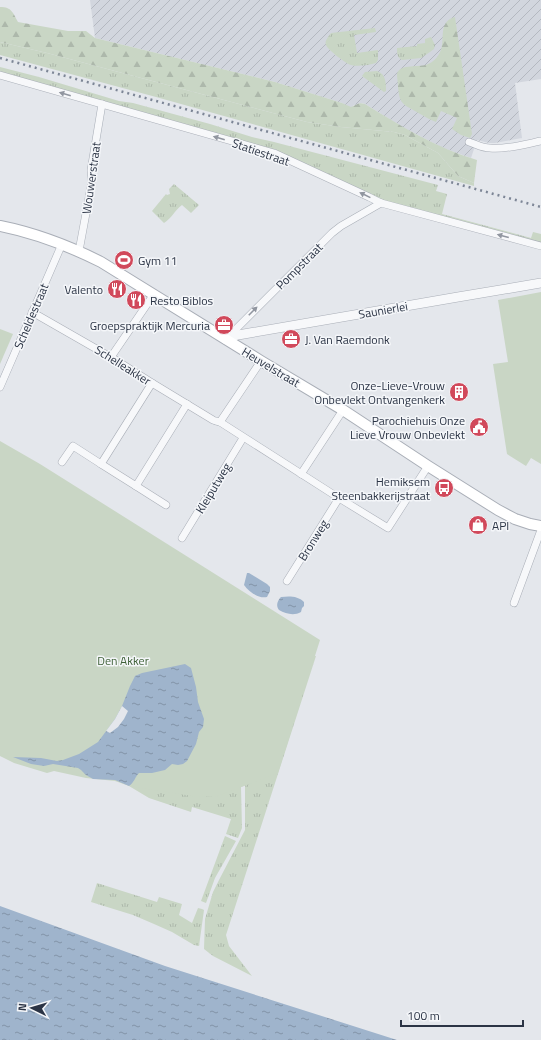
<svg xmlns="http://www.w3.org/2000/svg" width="541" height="1040" font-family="'Titillium Web',sans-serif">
<defs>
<pattern id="industrial-furrows" width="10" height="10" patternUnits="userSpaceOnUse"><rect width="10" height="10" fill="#d2d6de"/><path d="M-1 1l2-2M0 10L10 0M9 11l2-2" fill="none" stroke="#b4b8c0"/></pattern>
<pattern id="grass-tufts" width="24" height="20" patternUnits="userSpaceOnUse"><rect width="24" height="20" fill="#c9d6c5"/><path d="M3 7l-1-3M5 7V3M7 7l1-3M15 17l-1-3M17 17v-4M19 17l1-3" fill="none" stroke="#adb8ab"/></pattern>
<pattern id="forest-firs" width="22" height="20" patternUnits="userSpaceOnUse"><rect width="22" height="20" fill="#c9d6c5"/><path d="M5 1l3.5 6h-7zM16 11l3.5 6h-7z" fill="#adb8ab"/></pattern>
<pattern id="water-ripples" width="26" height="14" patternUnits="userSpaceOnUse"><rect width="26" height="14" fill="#9fb4cc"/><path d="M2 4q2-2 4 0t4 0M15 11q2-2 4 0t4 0" fill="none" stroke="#8293a7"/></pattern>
</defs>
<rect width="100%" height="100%" fill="#e4e7ec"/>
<path fill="url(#industrial-furrows)" d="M 90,0 L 541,0 L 541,79 L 515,83 L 522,138 L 495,143 L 489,143 L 477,140 L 471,158 L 443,148 L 404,128 L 365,104 L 362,103 L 354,105 L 351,108 L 342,103 L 275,82 L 95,38 Z"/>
<g fill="url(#grass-tufts)">
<path d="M 375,28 L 376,32 L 354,35 L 357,53 L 378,50 L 378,60 L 376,63 C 369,65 358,67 351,65 C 346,64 327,49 326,45 C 324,41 329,36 331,33 Z"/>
<path d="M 431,37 L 435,45 L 434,49 L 430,52 L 421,58 L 402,60 C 397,58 397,52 397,48 L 417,46 L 417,44 L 425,43 L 425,39 Z"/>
<path d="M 0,42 L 47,53 L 307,122 L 341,127 L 394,132 L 405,135 L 438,153 L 458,176 L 474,183 L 474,186 L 156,97 L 0,55 Z"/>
<path d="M 0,67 L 39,77 L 119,101 L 133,103 L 210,124 L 252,137 L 274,142 L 438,185 L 436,191 L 447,194 L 442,214 L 531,238 L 533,232 L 541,234 L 541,243 L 383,200 L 277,153 L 0,72 Z"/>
<path d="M 377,71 C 386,74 386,83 386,91 L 384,92 L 362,76 L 365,72 Z"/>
<path d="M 174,184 L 199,205 L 191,213 L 182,205 C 175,210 172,218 164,223 L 152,211 L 166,194 L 167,195 L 170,194 L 169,189 Z"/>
<path d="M 316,656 L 226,935 L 229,946 L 252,976 L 213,956 L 204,949 L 205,919 L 213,892 L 219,880 L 245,830 L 245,785 L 241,787 L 242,828 L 238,838 L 226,834 L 231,819 L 192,807 L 191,812 L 149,798 L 129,786 L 132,784 L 0,685 Z"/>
<path d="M 225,836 L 236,841 L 215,878 L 206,903 L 201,901 Z"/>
<path d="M 97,883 L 157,902 L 159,897 L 182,904 L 179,915 L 192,923 L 198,908 L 202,909 L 204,910 L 199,946 L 194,945 L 172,932 L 154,924 L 133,915 L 91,902 Z"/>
</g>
<g fill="url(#forest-firs)">
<path d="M 0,7 C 12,7 13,13 18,22 L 68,31 L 86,31 L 95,38 L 275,82 L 342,103 L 351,107 C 357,105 358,102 365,104 C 401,126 436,148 477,160 L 474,183 L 458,176 L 438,153 L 405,135 L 394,132 L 341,127 L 307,122 L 47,53 L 0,42 Z"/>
<path d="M 455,17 L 472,134 L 470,138 L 461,135 L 452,129 L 457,118 L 441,111 L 436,122 L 429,119 L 406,106 C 399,101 399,95 398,87 C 398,83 397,78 397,74 C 400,63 420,68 428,64 C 433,62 437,58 439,54 C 447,42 436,22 455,17 Z"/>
</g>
<g fill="#c9d6c5">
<path d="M 541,292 L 541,464 L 531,458 L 526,466 L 507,454 L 493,364 L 508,362 L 498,300 Z"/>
<path d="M 0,329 L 13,334 L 0,364 Z"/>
<path d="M 0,441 L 40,464 L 320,640 L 278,773 L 215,797 L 192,796 L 129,786 L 115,781 L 86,778 L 54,771 L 47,773 L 14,763 L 0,756 Z"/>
</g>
<g fill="url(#water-ripples)">
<path d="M 247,573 L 249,573 L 267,584 L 270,587 L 270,591 L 267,597 C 259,599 249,592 244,585 Z"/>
<path d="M 281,597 C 290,596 298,596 304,602 L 304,606 L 302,608 L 301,612 C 294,616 286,614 279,610 C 276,606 277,602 280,598 Z"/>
<path d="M 185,664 L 191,668 L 196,687 L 198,702 L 204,719 L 203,727 L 199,732 L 196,744 L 187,761 L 183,764 L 178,765 L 172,764 L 165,770 L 152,773 L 139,773 C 135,777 134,783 129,786 L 115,780 L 93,779 L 86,775 L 81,770 L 78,768 L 53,764 L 44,766 L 31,764 L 13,757 L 41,758 L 57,761 L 63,760 L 79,754 L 98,742 L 115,719 L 122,706 L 130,686 L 135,676 L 142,673 Z"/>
<path d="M 0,906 L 165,966 L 397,1040 L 0,1040 Z"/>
</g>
<path fill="#e4e7ec" d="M 122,706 L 128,711 L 124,719 L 118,727 L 110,733 L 106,731 L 115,719 Z"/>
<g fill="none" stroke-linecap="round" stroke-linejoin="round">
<g stroke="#a9aeb7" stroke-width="8">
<g id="minor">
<path d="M 0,75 L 274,153 L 369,197 L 381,203 L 541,246"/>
<path d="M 469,142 C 476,144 482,148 490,148 C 505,150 526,144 541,141"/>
<path d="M 79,251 L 92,181 L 91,170 L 102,104"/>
<path d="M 32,312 L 114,359 L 152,383 L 213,420"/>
<path d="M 226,339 L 332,233 L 341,226 L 381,203"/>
<path d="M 111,357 L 154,294"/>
<path d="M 152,383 L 101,464 L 136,486 L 187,404"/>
<path d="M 0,387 L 62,244"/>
<path d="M 216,421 L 220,422 L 339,498 L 388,528 L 428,466"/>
<path d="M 220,422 L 261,361"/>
<path d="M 62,462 L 73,446 L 101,464"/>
<path d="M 301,474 L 343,410"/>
<path d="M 136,486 L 166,505"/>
<path d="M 182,538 L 243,438"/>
<path d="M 287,581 L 339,498"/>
<path d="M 514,603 L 541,530"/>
</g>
</g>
<g stroke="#a9aeb7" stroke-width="10">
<path id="tertiary" d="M 225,339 L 238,335 L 458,297 L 541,283"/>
</g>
<g stroke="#a9aeb7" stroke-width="12">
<path id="secondary" d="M 0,226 C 35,233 69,246 101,262 L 261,361 L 343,410 L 428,466 L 498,510 L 515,519 L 530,524 L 541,526"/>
</g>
<use href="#minor" stroke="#f7f8fa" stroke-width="7"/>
<use href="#tertiary" stroke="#f7f8fa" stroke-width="9"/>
<use href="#secondary" stroke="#fff" stroke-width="10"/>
<path stroke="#7d8696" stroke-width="2.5" stroke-dasharray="2 4" stroke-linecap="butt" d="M 0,58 L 541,207"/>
</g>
<defs><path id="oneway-solid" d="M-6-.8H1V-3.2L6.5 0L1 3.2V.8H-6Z"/></defs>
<g fill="#9196a0">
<use href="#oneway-solid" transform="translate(65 94) rotate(-164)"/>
<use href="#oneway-solid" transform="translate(219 138) rotate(-164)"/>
<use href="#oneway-solid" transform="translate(365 195) rotate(-154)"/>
<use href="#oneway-solid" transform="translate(503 236) rotate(-165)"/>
<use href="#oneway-solid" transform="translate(253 311) rotate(-45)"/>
</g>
<defs>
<g id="stadium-disc" transform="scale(1)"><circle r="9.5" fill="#d1495b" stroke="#f4f6f9"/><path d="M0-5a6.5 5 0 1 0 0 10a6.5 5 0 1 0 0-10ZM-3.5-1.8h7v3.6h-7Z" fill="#fff"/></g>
<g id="restaurant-disc" transform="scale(1)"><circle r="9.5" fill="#d1495b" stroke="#f4f6f9"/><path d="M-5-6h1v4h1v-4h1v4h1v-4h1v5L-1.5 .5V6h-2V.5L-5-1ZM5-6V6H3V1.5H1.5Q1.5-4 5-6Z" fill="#fff"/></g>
<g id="office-disc" transform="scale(1)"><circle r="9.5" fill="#d1495b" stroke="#f4f6f9"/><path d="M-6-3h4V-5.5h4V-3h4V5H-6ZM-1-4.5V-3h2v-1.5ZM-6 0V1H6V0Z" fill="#fff"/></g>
<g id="building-disc" transform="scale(1)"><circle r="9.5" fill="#d1495b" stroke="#f4f6f9"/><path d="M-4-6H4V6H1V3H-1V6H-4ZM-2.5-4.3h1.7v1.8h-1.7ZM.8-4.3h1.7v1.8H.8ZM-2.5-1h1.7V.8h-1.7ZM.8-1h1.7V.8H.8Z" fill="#fff"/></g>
<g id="civic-disc" transform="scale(1)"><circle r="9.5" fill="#d1495b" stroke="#f4f6f9"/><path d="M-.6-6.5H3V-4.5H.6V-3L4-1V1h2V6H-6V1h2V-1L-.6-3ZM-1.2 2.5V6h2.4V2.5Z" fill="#fff"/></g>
<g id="bus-disc" transform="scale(1)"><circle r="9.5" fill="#d1495b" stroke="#f4f6f9"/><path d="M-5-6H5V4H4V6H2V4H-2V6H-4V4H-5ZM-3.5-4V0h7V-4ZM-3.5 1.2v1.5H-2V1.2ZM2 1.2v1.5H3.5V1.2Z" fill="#fff"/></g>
<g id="shop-disc" transform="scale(1)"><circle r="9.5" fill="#d1495b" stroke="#f4f6f9"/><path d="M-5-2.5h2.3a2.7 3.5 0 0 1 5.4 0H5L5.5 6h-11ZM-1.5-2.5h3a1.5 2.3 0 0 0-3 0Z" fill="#fff"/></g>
</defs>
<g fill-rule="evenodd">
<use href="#stadium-disc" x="124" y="260"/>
<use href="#restaurant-disc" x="117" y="289"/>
<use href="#restaurant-disc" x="136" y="300"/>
<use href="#office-disc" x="224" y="325"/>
<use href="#office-disc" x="291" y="339"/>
<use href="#building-disc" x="459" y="392"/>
<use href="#civic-disc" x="479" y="427"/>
<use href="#bus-disc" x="444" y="488"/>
<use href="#shop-disc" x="478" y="525"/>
</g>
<g text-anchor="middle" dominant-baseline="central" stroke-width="3" stroke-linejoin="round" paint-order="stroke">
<g font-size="12" fill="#2b3445" stroke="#f4f6f9">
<text transform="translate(261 152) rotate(19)">Statiestraat</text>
<text transform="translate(91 178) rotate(-82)">Wouwerstraat</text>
<text transform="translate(299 266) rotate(-45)">Pompstraat</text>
<text transform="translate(383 310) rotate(-10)">Saunierlei</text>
<text transform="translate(31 316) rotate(-67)">Scheldestraat</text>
<text transform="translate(123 365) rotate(32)">Schelleakker</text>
<text transform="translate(271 367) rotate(31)">Heuvelstraat</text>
<text transform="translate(213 488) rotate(-59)">Kleiputweg</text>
<text transform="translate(313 540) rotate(-58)">Bronweg</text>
</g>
<g font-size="12" fill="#2b3445" stroke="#f4f6f9" text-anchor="end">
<text x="138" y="260" text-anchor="start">Gym 11</text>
<text x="103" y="289">Valento</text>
<text x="150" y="300" text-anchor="start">Resto Biblos</text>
<text x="210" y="325">Groepspraktijk Mercuria</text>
<text x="305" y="339" text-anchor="start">J. Van Raemdonk</text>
<text x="445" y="385">Onze-Lieve-Vrouw<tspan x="445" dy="14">Onbevlekt Ontvangenkerk</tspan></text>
<text x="465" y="420">Parochiehuis Onze<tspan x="465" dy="14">Lieve Vrouw Onbevlekt</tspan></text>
<text x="430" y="481">Hemiksem<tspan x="430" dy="14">Steenbakkerijstraat</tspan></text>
<text x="492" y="525" text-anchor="start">API</text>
</g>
<g font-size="12" fill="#3f6138" stroke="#f4f6f9">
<text x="123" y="660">Den Akker</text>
</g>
</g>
<g transform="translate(32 1008) rotate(275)" stroke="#f4f6f9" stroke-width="3" paint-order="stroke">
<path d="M0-3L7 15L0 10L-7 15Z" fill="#2b3445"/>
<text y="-6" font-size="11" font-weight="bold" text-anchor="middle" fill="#2b3445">N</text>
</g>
<path d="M401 1020v6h122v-6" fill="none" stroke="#2b3445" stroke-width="2"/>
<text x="407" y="1020" font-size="12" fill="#2b3445" stroke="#f4f6f9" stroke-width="3" paint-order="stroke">100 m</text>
</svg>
